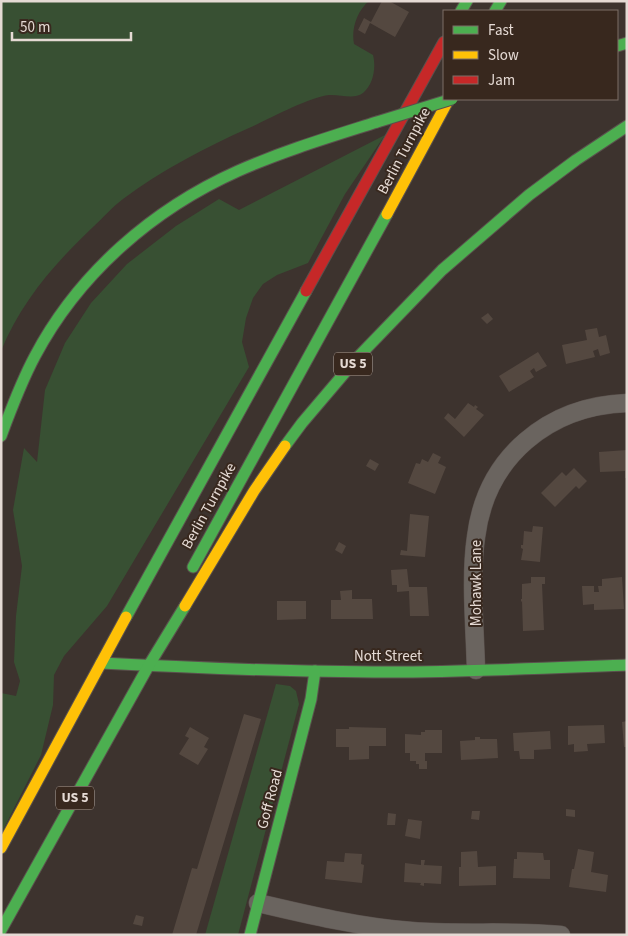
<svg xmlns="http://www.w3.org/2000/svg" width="628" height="936" font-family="'Source Sans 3',sans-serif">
<rect width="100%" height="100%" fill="#3d332e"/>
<g fill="#385033">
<path d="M 1,1 L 369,1 C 357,11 351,29 354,44 L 373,55 C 376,67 374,84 363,93 C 353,100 340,94 329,95 C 309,97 269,119 249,128 C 206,147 160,171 123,199 C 112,207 103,218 93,227 C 54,264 21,302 1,351 Z"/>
<path d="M 385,135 L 345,194 L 308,263 L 277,275 L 263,284 L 253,298 L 246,318 L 242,342 L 249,367 L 107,606 L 64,656 L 54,675 L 53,705 L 41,755 L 1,834 L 1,693 L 16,696 L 20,681 L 14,662 L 16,616 L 22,566 L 13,510 L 24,448 L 37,462 L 45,390 L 65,343 L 91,303 L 127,264 L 176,226 L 219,199 L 239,210 Z"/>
<path d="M 276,684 L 290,686 L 296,691 L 299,704 L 238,935 L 205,935 Z"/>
</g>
<g fill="#544840">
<path d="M 382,1 L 389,1 L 409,12 L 395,37 L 370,23 L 365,34 L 358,30 L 364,18 L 371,22 Z"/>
<path d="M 488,313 L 493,319 L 487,324 L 481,318 Z"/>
<path d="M 597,328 L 599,337 L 606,335 L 610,353 L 600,356 L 598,349 L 593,351 L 595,357 L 566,364 L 562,345 L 587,340 L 585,330 Z"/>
<path d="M 538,352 L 547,366 L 536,372 L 534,368 L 530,371 L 534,377 L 509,392 L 499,376 Z"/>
<path d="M 468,403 L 474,407 L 475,405 L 478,407 L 476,409 L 484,415 L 464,437 L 444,418 L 448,413 L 455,419 Z"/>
<path d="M 627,450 L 627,478 L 625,478 L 625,471 L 600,472 L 599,452 Z"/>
<path d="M 433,453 L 441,457 L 438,463 L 446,467 L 435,494 L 408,483 L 416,463 L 420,464 L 422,459 L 428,462 Z"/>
<path d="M 370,459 L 379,464 L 375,471 L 366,466 Z"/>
<path d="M 574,468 L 587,481 L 579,489 L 576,486 L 555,507 L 541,493 L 562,472 L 566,476 Z"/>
<path d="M 410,514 L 429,516 L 425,557 L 400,555 L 401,550 L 407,551 Z"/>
<path d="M 533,526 L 543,527 L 540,562 L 521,560 L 523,549 L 521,548 L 521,545 L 523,545 L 524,531 L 532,532 Z"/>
<path d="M 339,542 L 346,546 L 342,554 L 335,550 Z"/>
<path d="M 407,569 L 409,587 L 427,587 L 429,616 L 410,616 L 409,591 L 397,592 L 397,585 L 392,585 L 391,570 Z"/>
<path d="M 531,577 L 545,577 L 545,584 L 542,584 L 544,630 L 523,631 L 522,601 L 521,602 L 521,599 L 522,599 L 522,584 L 531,583 Z"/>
<path d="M 622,577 L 624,609 L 594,610 L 594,604 L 583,605 L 582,586 L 594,586 L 594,592 L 599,592 L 598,586 L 602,586 L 602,579 Z"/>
<path d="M 352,590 L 352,599 L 372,599 L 373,619 L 331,619 L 331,600 L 341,600 L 340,591 Z"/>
<path d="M 277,601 L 306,601 L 306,619 L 277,620 Z"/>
<path d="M 244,714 L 261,719 L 196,935 L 172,935 L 192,868 L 197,869 Z"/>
<path d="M 627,721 L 627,747 L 624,747 L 622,722 Z"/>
<path d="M 604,725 L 605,743 L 587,744 L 588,751 L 574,752 L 574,744 L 568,745 L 568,726 Z"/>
<path d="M 190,727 L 209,738 L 204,747 L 208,749 L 198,765 L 179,754 L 189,738 L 185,736 Z"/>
<path d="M 349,727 L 386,728 L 386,746 L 369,746 L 369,759 L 349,760 L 349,747 L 336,747 L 336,729 L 349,729 Z"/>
<path d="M 425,730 L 442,730 L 442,753 L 425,753 L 425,761 L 427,761 L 427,769 L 419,769 L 419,764 L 416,764 L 416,761 L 410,761 L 410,753 L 405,753 L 405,734 L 421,735 L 421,732 L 425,732 Z"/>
<path d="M 550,731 L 551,749 L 534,750 L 534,759 L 520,759 L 519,751 L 514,751 L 513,733 Z"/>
<path d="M 475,737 L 480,737 L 480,739 L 497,739 L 498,758 L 461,760 L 460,741 L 475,740 Z"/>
<path d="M 566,809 L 575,810 L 575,817 L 566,816 Z"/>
<path d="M 472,811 L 480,811 L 479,820 L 471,819 Z"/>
<path d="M 388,813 L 396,814 L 395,825 L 387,825 Z"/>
<path d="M 408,819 L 422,821 L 420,839 L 405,836 Z"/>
<path d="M 578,849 L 594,852 L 591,872 L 608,875 L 606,892 L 569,887 L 572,869 L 574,869 Z"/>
<path d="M 477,851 L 478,867 L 496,866 L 496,885 L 459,886 L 459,867 L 461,867 L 461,852 Z"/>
<path d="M 517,852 L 543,853 L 544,860 L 550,860 L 550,879 L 513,878 L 514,859 L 517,859 Z"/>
<path d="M 345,853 L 362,854 L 361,864 L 364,865 L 362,883 L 325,879 L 327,861 L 344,862 Z"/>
<path d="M 421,860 L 425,860 L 424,865 L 442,866 L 441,884 L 424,883 L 424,886 L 420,885 L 421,883 L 404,882 L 405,863 L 421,865 Z"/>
<path d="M 136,915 L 144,917 L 142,926 L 133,924 Z"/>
</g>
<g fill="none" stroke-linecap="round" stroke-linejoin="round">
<g stroke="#5a514d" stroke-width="19">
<g id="street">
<path d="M 476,670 C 475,629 470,578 476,537 C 486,457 548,406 627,403"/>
<path d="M 258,903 C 309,915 360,927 412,931 C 462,935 512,930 561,935"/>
</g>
</g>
<g stroke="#5a514d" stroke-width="13">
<g id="fast">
<path d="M 461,11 L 467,1"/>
<path d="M 495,11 L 501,1"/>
<path d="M 617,46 L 627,43"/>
<path d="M 1,436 C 11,409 21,382 35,356 C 79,273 153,209 238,171 C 283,151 330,137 377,122"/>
<path d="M 285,446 L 302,423 L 359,356 L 442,270 L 529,195 L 576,160 L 627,126"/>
<path d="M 193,567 L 387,214"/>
<path d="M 126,617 L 306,291"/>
<path d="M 101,663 C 197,668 293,672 389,672 C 468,672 548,668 627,665"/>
<path d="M 1,930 L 149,665 L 185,606"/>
<path d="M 250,935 L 311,699 L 315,671"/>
</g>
</g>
<g stroke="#5a514d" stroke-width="13">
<g id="slow">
<path d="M 387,214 L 449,99"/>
<path d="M 185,606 L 254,491 L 285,446"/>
<path d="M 1,848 L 126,617"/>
</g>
</g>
<g stroke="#5a514d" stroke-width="13">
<path id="jam" d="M 306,291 L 444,42"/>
</g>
<use href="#street" stroke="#6a645f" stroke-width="18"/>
<use href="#fast" stroke="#4caf50" stroke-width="11"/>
<use href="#slow" stroke="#ffc107" stroke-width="11"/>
<use href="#jam" stroke="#c62828" stroke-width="11"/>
<g stroke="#5a514d" stroke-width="13" stroke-linecap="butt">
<path id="fast-bridge" d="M 377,122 L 452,99"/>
</g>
<use href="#fast-bridge" stroke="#4caf50" stroke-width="11"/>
</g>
<g text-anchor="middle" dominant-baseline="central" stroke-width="4" stroke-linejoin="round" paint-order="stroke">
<g fill="#38281e" stroke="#b1a59d" stroke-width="1">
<rect x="334" y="352.5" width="38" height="23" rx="4"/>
<rect x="56" y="786.5" width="38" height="23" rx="4"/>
</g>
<g font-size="14" font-weight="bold" fill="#e5dad4">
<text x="353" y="364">US 5</text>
<text x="75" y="798">US 5</text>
</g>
<g font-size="15" fill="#e5dad4" stroke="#38281e">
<text transform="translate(404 151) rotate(-62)">Berlin Turnpike</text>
<text transform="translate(209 506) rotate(-61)">Berlin Turnpike</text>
<text transform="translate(476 583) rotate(-90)">Mohawk Lane</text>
<text x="388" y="656">Nott Street</text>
<text transform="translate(270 799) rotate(-75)">Goff Road</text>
</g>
</g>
<rect width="628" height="936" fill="none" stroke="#e5dad4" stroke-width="5"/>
<rect x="443" y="10" width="175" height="90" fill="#38281e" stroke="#7d6f67"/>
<rect x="453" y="26" width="25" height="8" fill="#4caf50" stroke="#7d6f67"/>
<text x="488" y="35" font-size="15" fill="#e5dad4">Fast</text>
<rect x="453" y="51" width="25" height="8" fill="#ffc107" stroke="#7d6f67"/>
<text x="488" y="60" font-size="15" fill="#e5dad4">Slow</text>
<rect x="453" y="76" width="25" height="8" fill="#c62828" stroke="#7d6f67"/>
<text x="488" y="85" font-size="15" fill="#e5dad4">Jam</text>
<path d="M12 32v8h119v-8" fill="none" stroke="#e5dad4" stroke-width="2.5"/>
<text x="20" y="32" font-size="15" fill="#e5dad4" stroke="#38281e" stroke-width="4" paint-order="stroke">50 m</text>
</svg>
